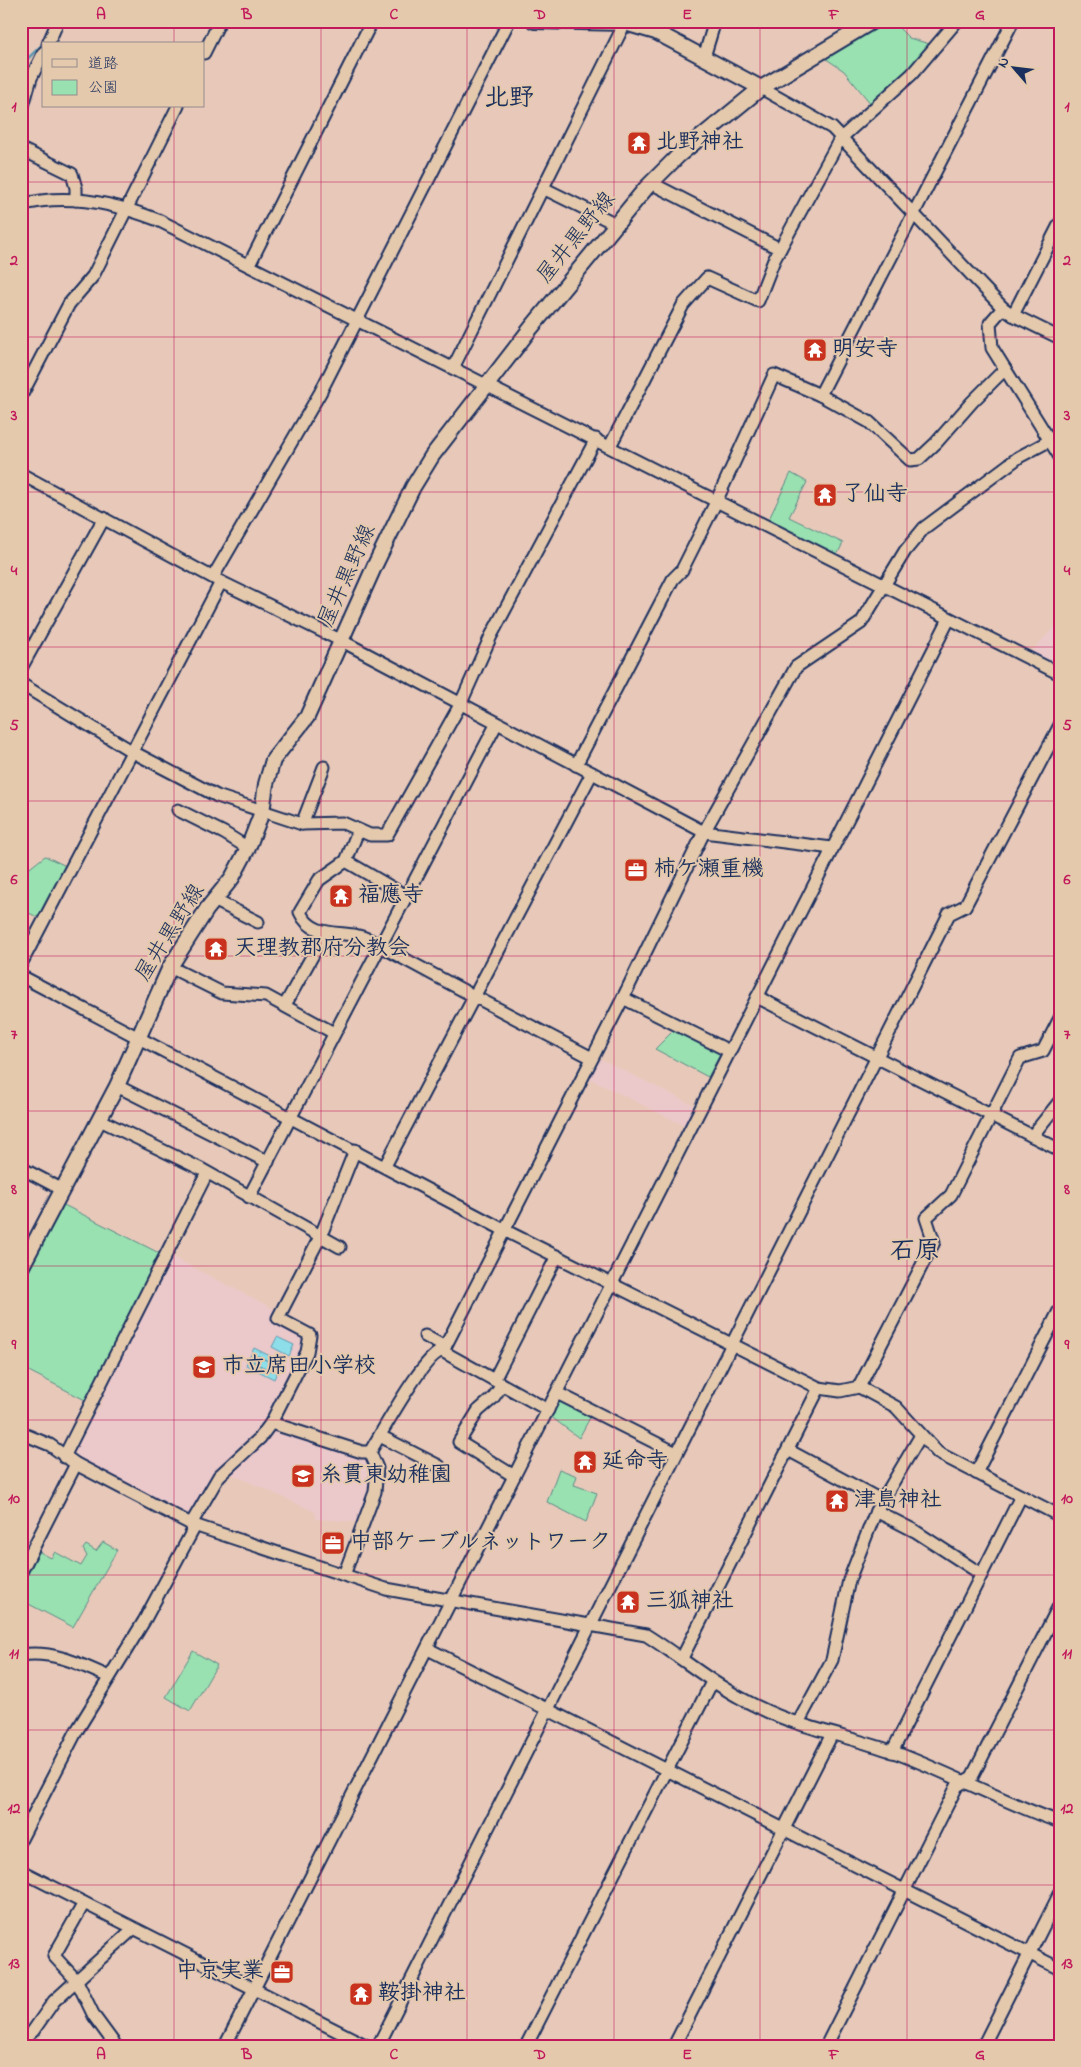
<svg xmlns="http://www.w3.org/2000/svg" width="1081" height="2067" font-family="'Indie Flower','Klee One',sans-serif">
<rect width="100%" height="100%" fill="#e8c9b9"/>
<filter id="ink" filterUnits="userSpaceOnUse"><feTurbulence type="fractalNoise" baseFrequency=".02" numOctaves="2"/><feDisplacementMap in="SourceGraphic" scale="10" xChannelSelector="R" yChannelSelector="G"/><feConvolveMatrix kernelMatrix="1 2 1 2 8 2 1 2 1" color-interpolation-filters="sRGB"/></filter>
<g filter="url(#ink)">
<g fill="#ebc8c9">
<path d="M 1056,625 L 1060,627 L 1060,670 L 1030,653 Z"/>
<path d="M 599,1058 L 695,1106 L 685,1126 L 588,1078 Z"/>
<path d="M 169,1255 L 278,1311 L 307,1343 L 284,1396 L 256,1435 L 193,1513 L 185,1515 L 88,1466 L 69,1453 L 89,1413 L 97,1412 L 104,1398 L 101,1392 Z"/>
<path d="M 276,1428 L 366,1458 L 371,1462 L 370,1495 L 358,1522 L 316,1519 L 315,1512 L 229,1473 L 270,1429 Z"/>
</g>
<g fill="#99e1b0" stroke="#5a8887">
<path d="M 887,21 L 892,21 L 909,38 L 933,45 L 871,104 L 844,71 L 825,58 Z"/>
<path d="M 791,473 L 807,482 L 789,517 L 843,543 L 837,555 L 768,521 Z"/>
<path d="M 45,856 L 70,868 L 41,919 L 21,909 L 21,875 Z"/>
<path d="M 676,1028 L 722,1051 L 708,1077 L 655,1049 Z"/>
<path d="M 60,1203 L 161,1254 L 87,1401 L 21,1367 L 21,1277 Z"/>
<path d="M 564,1400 L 592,1414 L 579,1438 L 550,1416 L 557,1401 Z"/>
<path d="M 559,1469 L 577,1476 L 574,1485 L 597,1493 L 586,1522 L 547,1502 Z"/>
<path d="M 103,1542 L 117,1550 L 73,1627 L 21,1600 L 21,1584 L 38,1551 L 51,1558 L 55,1552 L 81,1566 L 87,1556 L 83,1549 L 86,1545 L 96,1551 Z"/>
<path d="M 193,1651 L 217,1665 L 190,1711 L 166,1697 Z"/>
</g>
<g fill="#8ddee8" stroke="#5f98b1">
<path d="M 277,1337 L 294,1345 L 289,1356 L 272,1347 Z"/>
<path d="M 254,1348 L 282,1362 L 274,1379 L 246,1365 Z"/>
</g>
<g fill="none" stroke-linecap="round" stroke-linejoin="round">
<path stroke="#497595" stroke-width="1" d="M 258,1356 L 274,1364 L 272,1371 L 254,1363 L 254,1360 Z"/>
<path stroke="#5f98b1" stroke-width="2.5" d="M 21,65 L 45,42"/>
<g stroke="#1b2f5e" stroke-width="15">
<g id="minor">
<path d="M 48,44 L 58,21"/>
<path d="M 204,53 L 220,21"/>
<path d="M 704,57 L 715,21"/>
<path d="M 761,88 L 832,128 L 1003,308 L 1013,315 L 1060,338"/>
<path d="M 21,113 L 31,78 L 44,52"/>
<path d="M 21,149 L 72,174 L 76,188 L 76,200"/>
<path d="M 651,183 L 780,249"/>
<path d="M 543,188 L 616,224"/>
<path d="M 21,205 C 67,192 115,203 158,220 L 1060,674"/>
<path d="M 249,265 L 372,21"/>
<path d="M 1003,308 L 990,323 L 992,348 L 1060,457"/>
<path d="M 1013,315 L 1060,223"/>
<path d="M 453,368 L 626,21"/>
<path d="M 820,395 L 1013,21"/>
<path d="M 21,396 L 69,304 L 93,276 L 178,106"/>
<path d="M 610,446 L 683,305 L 707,278 L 758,301 L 774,260 L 840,139 L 912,74 L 957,21"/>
<path d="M 21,474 L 221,582 L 342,641 L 704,832 L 832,848"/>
<path d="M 213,577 L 320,393 L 509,21"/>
<path d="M 21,668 L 104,518"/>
<path d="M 21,684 L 133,752 L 217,796 L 302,824 L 343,823 L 370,835 L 387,835 L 460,705 L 491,636 L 596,439"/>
<path d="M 576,765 L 673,579 L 682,570 L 716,502 L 774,375 L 820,395 L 869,422 L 910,460 L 919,459 L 936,443 L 972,402 L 1005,369"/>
<path d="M 178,810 L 224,833 L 248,848"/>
<path d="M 302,824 L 324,767"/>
<path d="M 346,861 L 358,831"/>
<path d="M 406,896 L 346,861 L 319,880 L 300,912 C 313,942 349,928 370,940 C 443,981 518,1019 592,1058"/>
<path d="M 214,900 L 258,922"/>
<path d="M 21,964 L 221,582"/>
<path d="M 170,967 L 222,993 L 266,996 L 334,1033"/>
<path d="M 21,976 L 504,1230 L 819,1388 L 840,1391 L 859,1387 L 896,1407 L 938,1453 L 1060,1516"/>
<path d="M 757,997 L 1060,1150"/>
<path d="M 623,998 L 729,1051"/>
<path d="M 285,1005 L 325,933"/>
<path d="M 117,1086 L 268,1162"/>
<path d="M 100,1120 L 201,1169 L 340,1247"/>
<path d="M 1032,1136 L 1060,1101"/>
<path d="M 385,1166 L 592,773"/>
<path d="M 21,1168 L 63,1190"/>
<path d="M 249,1197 L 497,723"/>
<path d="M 425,1336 L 445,1347"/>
<path d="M 442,1351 L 548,1410"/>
<path d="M 494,1380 L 557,1256"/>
<path d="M 502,1385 L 493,1398 L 478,1411 L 459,1442 L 514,1476"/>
<path d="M 859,1387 L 934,1242 L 926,1218 L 951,1195 L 1020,1058 L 1043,1051 L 1060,1018"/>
<path d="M 557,1393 L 676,1453"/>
<path d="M 271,1423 L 362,1452 L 370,1452"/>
<path d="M 21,1433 L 50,1445 L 76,1464 L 191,1524 L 386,1589 L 646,1635 C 684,1659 717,1688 758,1707 C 800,1728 847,1736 891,1751 C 949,1772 1002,1802 1060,1822"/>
<path d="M 380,1436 L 439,1466"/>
<path d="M 788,1450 L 881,1500"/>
<path d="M 370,1452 C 381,1434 425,1353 442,1351 L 445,1347 L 623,998 L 704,832 L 796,667 L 861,623 L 905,551 L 924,528 L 1019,457 L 1049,441 L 1060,431"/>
<path d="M 64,1457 L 206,1175"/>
<path d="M 976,1473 L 1060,1309"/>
<path d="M 876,1511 L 915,1531 L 981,1574"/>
<path d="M 21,1572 L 76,1464"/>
<path d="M 344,1575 L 375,1492 L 377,1468 L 370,1452"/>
<path d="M 428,1649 L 1060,1969"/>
<path d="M 21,1655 C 53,1650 80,1664 109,1677"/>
<path d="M 682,1658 L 819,1388"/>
<path d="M 798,1723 L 832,1660 L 849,1580 L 876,1511 L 921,1435"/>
<path d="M 892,1752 L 1021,1496"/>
<path d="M 21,1839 L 76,1732 L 144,1621 L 193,1530 L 191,1524 L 219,1476 L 260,1438 L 271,1423 L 307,1352 L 310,1335 L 278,1318 L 321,1235 L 355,1150"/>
<path d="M 21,1871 L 367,2046"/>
<path d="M 84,1903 L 54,1956 L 77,1981 L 94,2016 L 116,2046"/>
<path d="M 21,2042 L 33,2031 L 54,2001 L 133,1929"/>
<path d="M 225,2046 L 949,619"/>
<path d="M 378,2046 L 949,914 L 965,906 L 1060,725"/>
<path d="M 526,2046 L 712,1682"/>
<path d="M 674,2046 L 832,1734"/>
<path d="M 826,2046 L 957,1786 L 972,1777 L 1060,1604"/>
<path d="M 983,2046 L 1060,1893"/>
</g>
</g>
<g stroke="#1b2f5e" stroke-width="18">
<g id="major">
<path d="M 534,21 L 625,23 L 656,32 L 761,88"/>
<path d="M 21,1268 L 117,1086 L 170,967 L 207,909 L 232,878 L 248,848 L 262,812 L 266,784 L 273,760 L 307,717 L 375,565 L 413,487 L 432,456 L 531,328 L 646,188 L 679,155 L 761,88 L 873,21"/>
</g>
</g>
<use href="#minor" stroke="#e5c9ac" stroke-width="11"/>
<use href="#major" stroke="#e5c9ac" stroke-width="14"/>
</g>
</g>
<path fill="none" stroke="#c2185b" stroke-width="1" stroke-opacity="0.55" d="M 174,21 L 174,44M 321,21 L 321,2046M 467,21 L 467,2046M 614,21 L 614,2046M 760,21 L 760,2046M 907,21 L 907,2046M 174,106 L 174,2046M 21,182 L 1060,182M 21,337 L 1060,337M 21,492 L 1060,492M 21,647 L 1060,647M 21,801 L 1060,801M 21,956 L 1060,956M 21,1111 L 1060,1111M 21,1266 L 1060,1266M 21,1420 L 1060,1420M 21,1575 L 1060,1575M 21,1730 L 1060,1730M 21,1885 L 1060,1885"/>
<defs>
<g id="temple-square" transform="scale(1.25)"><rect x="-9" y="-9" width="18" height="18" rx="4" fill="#c8321e" stroke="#e5c9ac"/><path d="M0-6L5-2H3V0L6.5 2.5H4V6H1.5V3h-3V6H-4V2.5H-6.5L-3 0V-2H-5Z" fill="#fff"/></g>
<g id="office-square" transform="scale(1.25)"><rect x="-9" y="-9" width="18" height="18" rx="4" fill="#c8321e" stroke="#e5c9ac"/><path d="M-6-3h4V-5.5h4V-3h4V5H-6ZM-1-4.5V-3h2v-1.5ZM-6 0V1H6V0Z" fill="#fff"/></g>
<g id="school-square" transform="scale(1.25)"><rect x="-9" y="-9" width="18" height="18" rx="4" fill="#c8321e" stroke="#e5c9ac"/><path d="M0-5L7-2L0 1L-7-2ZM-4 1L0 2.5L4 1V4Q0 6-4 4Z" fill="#fff"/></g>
</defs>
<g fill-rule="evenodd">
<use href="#temple-square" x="639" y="143"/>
<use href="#temple-square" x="815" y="350"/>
<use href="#temple-square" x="825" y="495"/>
<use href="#office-square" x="636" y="870"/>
<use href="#temple-square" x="341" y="896"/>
<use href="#temple-square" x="216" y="949"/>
<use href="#school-square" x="204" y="1367"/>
<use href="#temple-square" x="585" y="1462"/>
<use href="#school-square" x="303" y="1476"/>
<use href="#temple-square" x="837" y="1501"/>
<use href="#office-square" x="333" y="1543"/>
<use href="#temple-square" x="628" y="1602"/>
<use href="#office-square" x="282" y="1972"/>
<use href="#temple-square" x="361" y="1994"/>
</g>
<g text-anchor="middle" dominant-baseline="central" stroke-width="4" stroke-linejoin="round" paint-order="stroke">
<g font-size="22" font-weight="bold" fill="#1b2f5e" stroke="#e5c9ac" text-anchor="start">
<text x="656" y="143">北野神社</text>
<text x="832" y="350">明安寺</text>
<text x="842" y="495">了仙寺</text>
<text x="654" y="870">柿ケ瀬重機</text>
<text x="358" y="896">福應寺</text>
<text x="234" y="949">天理教郡府分教会</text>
<text x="222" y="1367">市立席田小学校</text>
<text x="602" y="1462">延命寺</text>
<text x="320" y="1476">糸貫東幼稚園</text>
<text x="854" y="1501">津島神社</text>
<text x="350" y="1543">中部ケーブルネットワーク</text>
<text x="646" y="1602">三狐神社</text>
<text x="264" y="1972" text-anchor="end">中京実業</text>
<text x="378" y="1994">鞍掛神社</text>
</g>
<g font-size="22" fill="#1b2f5e" stroke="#e5c9ac">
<text transform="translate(577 238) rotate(-51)">屋井黒野線</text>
<text transform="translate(348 576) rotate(-66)">屋井黒野線</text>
<text transform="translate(171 933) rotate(-58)">屋井黒野線</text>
</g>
<g font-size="25" font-weight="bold" fill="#1b2f5e" stroke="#e5c9ac">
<text x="509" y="99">北野</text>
<text x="915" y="1252">石原</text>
</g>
</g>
<rect width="1081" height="2067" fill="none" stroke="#e5c9ac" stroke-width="55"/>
<rect x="42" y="42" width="162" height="65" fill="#e5c9ac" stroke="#948b8d"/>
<rect x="52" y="59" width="25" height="8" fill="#e5c9ac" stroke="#948b8d"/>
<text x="88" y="68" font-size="15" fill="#1b2f5e">道路</text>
<rect x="52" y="80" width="25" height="15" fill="#99e1b0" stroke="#948b8d"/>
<text x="88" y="92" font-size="15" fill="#1b2f5e">公園</text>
<g transform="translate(1014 68) rotate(298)" stroke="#e5c9ac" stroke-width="4" paint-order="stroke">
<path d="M0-4L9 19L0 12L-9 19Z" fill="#1b2f5e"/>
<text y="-8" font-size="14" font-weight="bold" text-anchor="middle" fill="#1b2f5e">N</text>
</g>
<rect x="28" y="28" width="1026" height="2012" fill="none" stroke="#c2185b" stroke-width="2"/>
<g font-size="16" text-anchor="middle" font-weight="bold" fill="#c2185b">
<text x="101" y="19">A</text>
<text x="247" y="19">B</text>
<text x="394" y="19">C</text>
<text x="540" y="19">D</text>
<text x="687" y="19">E</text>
<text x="834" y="19">F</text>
<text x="980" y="19">G</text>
<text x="14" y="111">1</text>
<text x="1067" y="111">1</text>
<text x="14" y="265">2</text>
<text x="1067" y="265">2</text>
<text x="14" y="420">3</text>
<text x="1067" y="420">3</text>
<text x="14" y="575">4</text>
<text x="1067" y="575">4</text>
<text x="14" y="730">5</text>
<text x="1067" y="730">5</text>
<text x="14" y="884">6</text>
<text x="1067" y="884">6</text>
<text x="14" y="1039">7</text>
<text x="1067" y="1039">7</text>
<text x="14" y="1194">8</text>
<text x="1067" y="1194">8</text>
<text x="14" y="1349">9</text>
<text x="1067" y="1349">9</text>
<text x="14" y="1503">10</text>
<text x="1067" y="1503">10</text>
<text x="14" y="1658">11</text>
<text x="1067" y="1658">11</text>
<text x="14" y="1813">12</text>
<text x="1067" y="1813">12</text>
<text x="14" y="1968">13</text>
<text x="1067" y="1968">13</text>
<text x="101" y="2059">A</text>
<text x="247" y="2059">B</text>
<text x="394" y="2059">C</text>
<text x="540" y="2059">D</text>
<text x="687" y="2059">E</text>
<text x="834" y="2059">F</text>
<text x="980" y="2059">G</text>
</g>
</svg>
